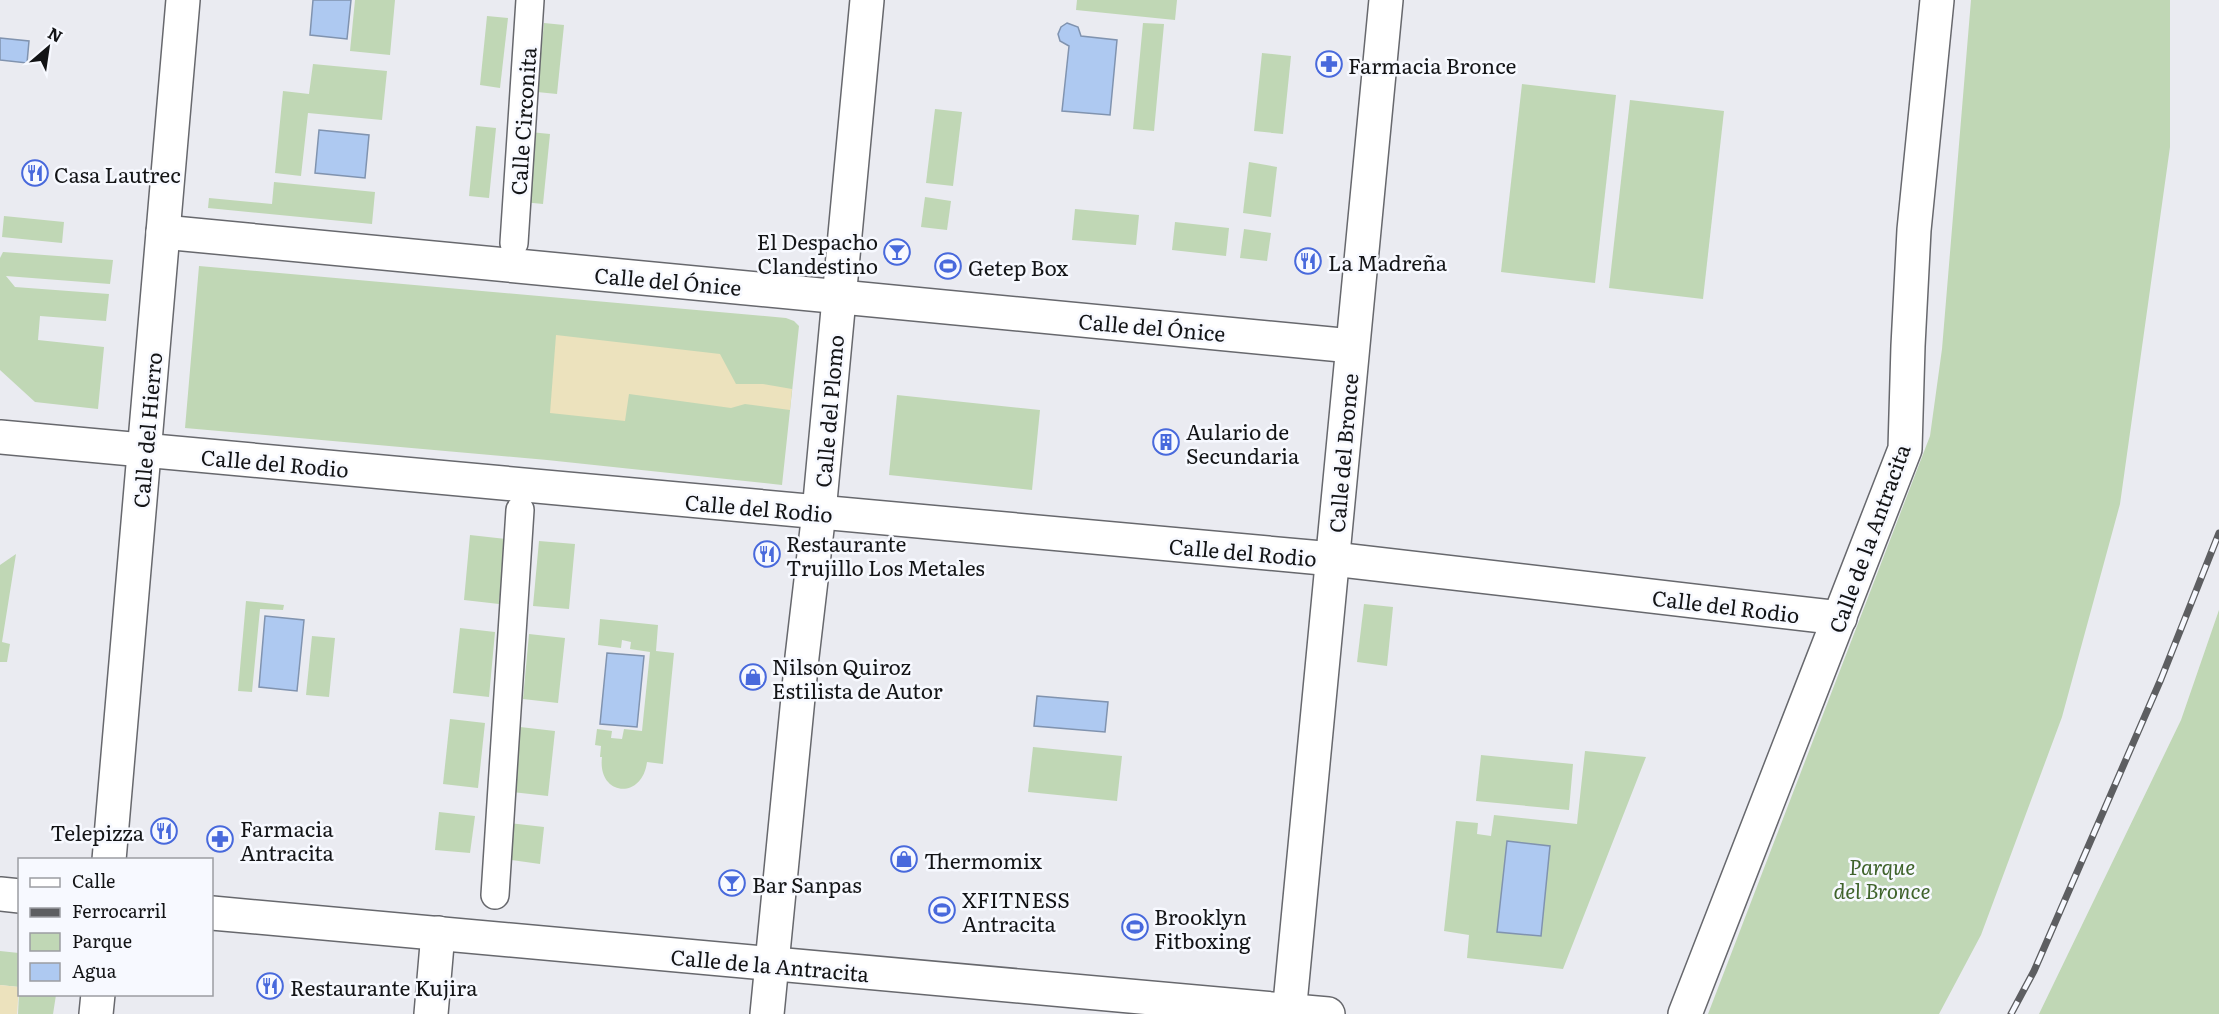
<svg xmlns="http://www.w3.org/2000/svg" width="2219" height="1014" font-family="Literata,serif">
<rect width="100%" height="100%" fill="#eaebf1"/>
<g fill="#c0d7b5">
<path d="M 355,0 L 395,0 L 390,55 L 350,51 Z"/>
<path d="M 1077,0 L 1177,0 L 1175,20 L 1076,10 Z"/>
<path d="M 1971,0 L 2170,0 L 2170,147 L 2120,504 L 2062,717 L 1981,935 L 1939,1014 L 1708,1014 L 1930,436 L 1942,349 Z"/>
<path d="M 487,16 L 508,18 L 500,88 L 480,85 Z"/>
<path d="M 544,23 L 564,25 L 557,94 L 537,92 Z"/>
<path d="M 1143,23 L 1164,24 L 1154,131 L 1133,129 Z"/>
<path d="M 1262,53 L 1291,56 L 1283,134 L 1254,131 Z"/>
<path d="M 313,64 L 387,71 L 382,120 L 308,113 L 301,176 L 275,173 L 283,91 L 309,94 Z"/>
<path d="M 1522,84 L 1616,95 L 1595,283 L 1501,272 Z"/>
<path d="M 1630,100 L 1724,111 L 1703,299 L 1609,288 Z"/>
<path d="M 935,109 L 962,112 L 953,186 L 926,183 Z"/>
<path d="M 476,126 L 496,128 L 489,198 L 469,196 Z"/>
<path d="M 530,132 L 550,134 L 543,204 L 523,202 Z"/>
<path d="M 1249,162 L 1277,167 L 1271,217 L 1243,213 Z"/>
<path d="M 274,182 L 375,192 L 372,224 L 208,208 L 209,198 L 272,204 Z"/>
<path d="M 925,197 L 951,201 L 947,230 L 921,227 Z"/>
<path d="M 1075,209 L 1139,215 L 1136,245 L 1072,240 Z"/>
<path d="M 4,216 L 64,222 L 62,243 L 2,237 Z"/>
<path d="M 1175,222 L 1229,228 L 1226,256 L 1172,250 Z"/>
<path d="M 1244,229 L 1271,233 L 1267,261 L 1240,258 Z"/>
<path d="M 3,252 L 113,260 L 110,284 L 6,276 L 15,287 L 109,294 L 106,321 L 40,316 L 38,340 L 104,347 L 98,409 L 35,402 L 0,370 L 0,258 Z"/>
<path d="M 199,266 L 786,318 L 794,321 L 799,326 L 782,485 L 547,460 L 185,428 Z"/>
<path d="M 897,395 L 1040,410 L 1032,490 L 889,475 Z"/>
<path d="M 470,535 L 506,539 L 499,604 L 464,600 Z"/>
<path d="M 539,541 L 575,544 L 569,609 L 533,606 Z"/>
<path d="M 16,554 L 2,642 L 10,644 L 7,662 L 0,662 L 0,565 Z"/>
<path d="M 246,601 L 284,605 L 283,610 L 260,609 L 252,692 L 238,691 Z"/>
<path d="M 1364,604 L 1393,607 L 1387,666 L 1357,662 Z"/>
<path d="M 2219,610 L 2219,1014 L 2039,1014 L 2181,720 Z"/>
<path d="M 600,619 L 658,625 L 656,651 L 674,653 L 663,764 L 647,762 C 642,801 597,796 602,757 L 600,757 L 601,746 L 595,745 L 597,729 L 612,731 L 611,738 L 622,739 L 624,729 L 642,731 L 650,652 L 630,649 L 631,642 L 622,640 L 621,648 L 598,645 Z"/>
<path d="M 460,628 L 495,632 L 489,697 L 453,693 Z"/>
<path d="M 529,634 L 565,638 L 558,703 L 523,699 Z"/>
<path d="M 312,636 L 335,638 L 329,697 L 306,695 Z"/>
<path d="M 450,719 L 485,723 L 478,788 L 443,784 Z"/>
<path d="M 520,727 L 555,731 L 548,796 L 512,792 Z"/>
<path d="M 1033,747 L 1122,756 L 1117,801 L 1028,792 Z"/>
<path d="M 1585,751 L 1646,757 L 1563,969 L 1467,958 L 1469,935 L 1444,931 L 1456,821 L 1478,823 L 1477,834 L 1491,836 L 1494,815 L 1577,824 Z"/>
<path d="M 1481,755 L 1573,764 L 1569,810 L 1476,801 Z"/>
<path d="M 439,812 L 475,816 L 470,853 L 435,850 Z"/>
<path d="M 509,823 L 544,827 L 540,864 L 505,859 Z"/>
<path d="M 0,951 L 19,953 L 19,987 L 0,985 Z"/>
<path d="M 19,993 L 56,995 L 53,1014 L 18,1014 Z"/>
</g>
<g fill="#ece2bd">
<path d="M 556,335 L 720,354 L 736,384 L 763,384 L 792,389 L 790,410 L 745,404 L 731,408 L 629,394 L 625,421 L 550,413 Z"/>
<path d="M 0,985 L 19,987 L 17,1014 L 0,1014 Z"/>
</g>
<g fill="#aec9f1" stroke="#8093af" stroke-width="1.5">
<path d="M 313,0 L 351,0 L 347,39 L 310,35 Z"/>
<path d="M 1067,23 L 1078,27 L 1081,36 L 1117,40 L 1110,115 L 1062,111 L 1069,46 L 1060,41 L 1058,34 L 1061,27 Z"/>
<path d="M 0,38 L 29,41 L 27,63 L 0,60 Z"/>
<path d="M 319,130 L 369,135 L 365,178 L 315,173 Z"/>
<path d="M 265,616 L 304,620 L 297,691 L 259,687 Z"/>
<path d="M 607,653 L 644,656 L 637,727 L 600,724 Z"/>
<path d="M 1037,696 L 1108,702 L 1105,732 L 1034,726 Z"/>
<path d="M 1507,841 L 1550,846 L 1541,936 L 1497,932 Z"/>
</g>
<g fill="none" stroke-linecap="round" stroke-linejoin="round">
<g stroke="#67686d" stroke-width="30">
<g id="pedestrian">
<path d="M 514,243 L 530,0"/>
<path d="M 495,895 L 520,510"/>
</g>
</g>
<g stroke="#67686d" stroke-width="36">
<g id="minor">
<path d="M 163,232 L 1352,346"/>
<path d="M 0,437 L 1333,559 L 1840,618"/>
<path d="M 109,860 L 183,0"/>
<path d="M 0,894 L 20,896"/>
<path d="M 212,913 L 1328,1014"/>
<path d="M 96,1014 L 98,994"/>
<path d="M 431,1014 L 438,933"/>
<path d="M 767,1014 L 802,657 L 819,512 L 867,0"/>
<path d="M 1289,1014 L 1386,0"/>
<path d="M 1685,1014 L 1905,449 L 1908,346 L 1914,230 L 1937,0"/>
</g>
</g>
<use href="#pedestrian" stroke="#fff" stroke-width="27"/>
<use href="#minor" stroke="#fff" stroke-width="33"/>
<g stroke="#5d5e61" stroke-width="7">
<path id="rail" d="M 2011,1014 L 2034,971 L 2161,679 L 2219,533"/>
</g>
<use href="#rail" stroke="#f7f9ff" stroke-width="4.5" stroke-dasharray="14" stroke-linecap="butt"/>
</g>
<defs>
<g id="pharmacy-ring" transform="scale(1.35)"><circle r="9.5" fill="#f7f9ff" stroke="#4869dc" stroke-width="1.5"/><path d="M-2-6h4v4h4v4h-4v4h-4v-4h-4v-4h4Z" fill="#4869dc"/></g>
<g id="restaurant-ring" transform="scale(1.35)"><circle r="9.5" fill="#f7f9ff" stroke="#4869dc" stroke-width="1.5"/><path d="M-5-6h1v4h1v-4h1v4h1v-4h1v5L-1.5 .5V6h-2V.5L-5-1ZM5-6V6H3V1.5H1.5Q1.5-4 5-6Z" fill="#4869dc"/></g>
<g id="bar-ring" transform="scale(1.35)"><circle r="9.5" fill="#f7f9ff" stroke="#4869dc" stroke-width="1.5"/><path d="M-6-5H6L.8 .8V4.5H3.5V6h-7V4.5H-.8V.8Z" fill="#4869dc"/></g>
<g id="stadium-ring" transform="scale(1.35)"><circle r="9.5" fill="#f7f9ff" stroke="#4869dc" stroke-width="1.5"/><path d="M0-5a6.5 5 0 1 0 0 10a6.5 5 0 1 0 0-10ZM-3.5-1.8h7v3.6h-7Z" fill="#4869dc"/></g>
<g id="building-ring" transform="scale(1.35)"><circle r="9.5" fill="#f7f9ff" stroke="#4869dc" stroke-width="1.5"/><path d="M-4-6H4V6H1V3H-1V6H-4ZM-2.5-4.3h1.7v1.8h-1.7ZM.8-4.3h1.7v1.8H.8ZM-2.5-1h1.7V.8h-1.7ZM.8-1h1.7V.8H.8Z" fill="#4869dc"/></g>
<g id="shop-ring" transform="scale(1.35)"><circle r="9.5" fill="#f7f9ff" stroke="#4869dc" stroke-width="1.5"/><path d="M-5-2.5h2.3a2.7 3.5 0 0 1 5.4 0H5L5.5 6h-11ZM-1.5-2.5h3a1.5 2.3 0 0 0-3 0Z" fill="#4869dc"/></g>
</defs>
<g fill-rule="evenodd">
<use href="#pharmacy-ring" x="1329" y="64"/>
<use href="#restaurant-ring" x="35" y="173"/>
<use href="#bar-ring" x="897" y="252"/>
<use href="#restaurant-ring" x="1308" y="261"/>
<use href="#stadium-ring" x="948" y="266"/>
<use href="#building-ring" x="1166" y="442"/>
<use href="#restaurant-ring" x="767" y="554"/>
<use href="#shop-ring" x="753" y="677"/>
<use href="#restaurant-ring" x="164" y="831"/>
<use href="#pharmacy-ring" x="220" y="839"/>
<use href="#shop-ring" x="904" y="859"/>
<use href="#bar-ring" x="732" y="883"/>
<use href="#stadium-ring" x="942" y="910"/>
<use href="#stadium-ring" x="1135" y="927"/>
<use href="#restaurant-ring" x="270" y="986"/>
</g>
<g text-anchor="middle" dominant-baseline="central" stroke-width="5" stroke-linejoin="round" paint-order="stroke">
<g font-size="21" fill="#131416" stroke="#f7f9ff" text-anchor="start">
<text x="1348" y="64">Farmacia Bronce</text>
<text x="54" y="173">Casa Lautrec</text>
<text x="878" y="240" text-anchor="end">El Despacho<tspan x="878" dy="24">Clandestino</tspan></text>
<text x="1328" y="261">La Madreña</text>
<text x="968" y="266">Getep Box</text>
<text x="1186" y="430">Aulario de<tspan x="1186" dy="24">Secundaria</tspan></text>
<text x="786" y="542">Restaurante<tspan x="786" dy="24">Trujillo Los Metales</tspan></text>
<text x="772" y="665">Nilson Quiroz<tspan x="772" dy="24">Estilista de Autor</tspan></text>
<text x="240" y="827">Farmacia<tspan x="240" dy="24">Antracita</tspan></text>
<text x="144" y="831" text-anchor="end">Telepizza</text>
<text x="924" y="859">Thermomix</text>
<text x="752" y="883">Bar Sanpas</text>
<text x="962" y="898">XFITNESS<tspan x="962" dy="24">Antracita</tspan></text>
<text x="1154" y="915">Brooklyn<tspan x="1154" dy="24">Fitboxing</tspan></text>
<text x="290" y="986">Restaurante Kujira</text>
</g>
<g font-size="21" fill="#131416" stroke="#f7f9ff">
<text transform="translate(522 121) rotate(-86)">Calle Circonita</text>
<text transform="translate(668 280) rotate(5)">Calle del Ónice</text>
<text transform="translate(1152 326) rotate(5)">Calle del Ónice</text>
<text transform="translate(828 411) rotate(-85)">Calle del Plomo</text>
<text transform="translate(146 430) rotate(-85)">Calle del Hierro</text>
<text transform="translate(1342 453) rotate(-85)">Calle del Bronce</text>
<text transform="translate(275 462) rotate(5)">Calle del Rodio</text>
<text transform="translate(759 507) rotate(5)">Calle del Rodio</text>
<text transform="translate(1868 538) rotate(-70)">Calle de la Antracita</text>
<text transform="translate(1243 551) rotate(5)">Calle del Rodio</text>
<text transform="translate(1726 605) rotate(7)">Calle del Rodio</text>
<text transform="translate(770 964) rotate(5)">Calle de la Antracita</text>
</g>
<g font-size="21" font-style="italic" fill="#3f632b" stroke="#f7f9ff">
<text x="1882" y="865">Parque<tspan x="1882" dy="24">del Bronce</tspan></text>
</g>
</g>
<rect x="18" y="858" width="195" height="138" fill="#f7f9ff" stroke="#9c9da2" stroke-width="1.5"/>
<rect x="30" y="878" width="30" height="9" fill="#ffffff" stroke="#9c9da2" stroke-width="1.5"/>
<text x="72" y="888" font-size="18" fill="#131416">Calle</text>
<rect x="30" y="908" width="30" height="9" fill="#5d5e61" stroke="#9c9da2" stroke-width="1.5"/>
<text x="72" y="918" font-size="18" fill="#131416">Ferrocarril</text>
<rect x="30" y="933" width="30" height="18" fill="#c0d7b5" stroke="#9c9da2" stroke-width="1.5"/>
<text x="72" y="948" font-size="18" fill="#131416">Parque</text>
<rect x="30" y="963" width="30" height="18" fill="#aec9f1" stroke="#9c9da2" stroke-width="1.5"/>
<text x="72" y="978" font-size="18" fill="#131416">Agua</text>
<g transform="translate(48 48) rotate(29)" stroke="#f7f9ff" stroke-width="4.5" paint-order="stroke">
<path d="M0-4.5L10 22L0 15L-10 22Z" fill="#131416"/>
<text y="-9" font-size="16" font-weight="bold" text-anchor="middle" fill="#131416">N</text>
</g>
</svg>
